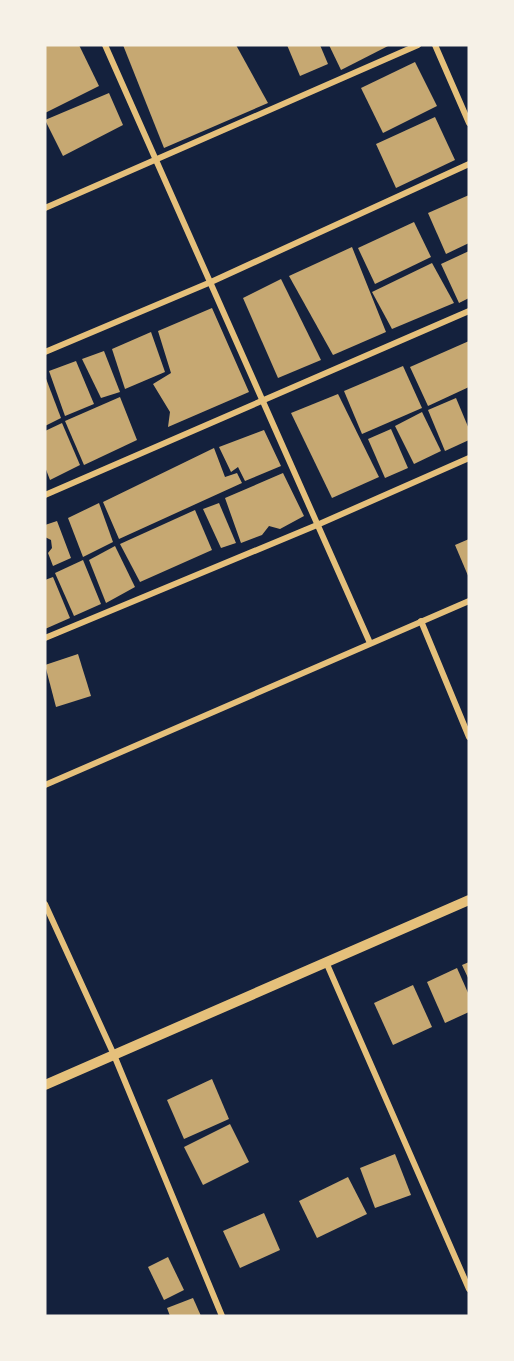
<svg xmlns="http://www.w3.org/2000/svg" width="514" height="1361" font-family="Lato,sans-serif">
<rect width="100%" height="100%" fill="#14213d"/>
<g fill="#c6a872">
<path d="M 45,45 L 79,45 L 99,86 L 45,113 Z"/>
<path d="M 123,45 L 236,45 L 268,103 L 164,148 Z"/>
<path d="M 287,45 L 320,45 L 328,64 L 300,76 Z"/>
<path d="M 329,45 L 390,45 L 341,70 Z"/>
<path d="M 415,62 L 437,106 L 383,133 L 361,88 Z"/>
<path d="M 109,93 L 123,125 L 63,156 L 45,120 Z"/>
<path d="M 435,117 L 455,160 L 396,188 L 376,144 Z"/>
<path d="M 469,195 L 469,243 L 446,254 L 428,213 Z"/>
<path d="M 414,222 L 431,257 L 375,284 L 358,248 Z"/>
<path d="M 352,247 L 386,332 L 333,355 L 289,276 Z"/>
<path d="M 469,251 L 469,298 L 459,303 L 441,264 Z"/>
<path d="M 432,263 L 454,303 L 392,329 L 372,292 Z"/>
<path d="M 281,279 L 321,360 L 278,378 L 243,298 Z"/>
<path d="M 212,308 L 249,392 L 168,427 L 170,412 L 153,384 L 171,373 L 158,331 Z"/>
<path d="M 151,332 L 165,372 L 125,389 L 112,349 Z"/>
<path d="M 469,341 L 469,387 L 428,406 L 410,367 Z"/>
<path d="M 104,351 L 120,392 L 101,398 L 82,359 Z"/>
<path d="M 76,361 L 94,404 L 65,416 L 49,371 Z"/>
<path d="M 403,366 L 422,408 L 362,434 L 344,391 Z"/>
<path d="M 45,376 L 61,418 L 45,426 Z"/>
<path d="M 338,394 L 379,477 L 332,498 L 291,413 Z"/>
<path d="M 120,397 L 137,440 L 84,465 L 65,421 Z"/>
<path d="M 456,398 L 469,429 L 469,440 L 445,451 L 428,410 Z"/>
<path d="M 422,412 L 441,451 L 414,464 L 395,426 Z"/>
<path d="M 62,423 L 80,465 L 50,480 L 45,467 L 45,431 Z"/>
<path d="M 391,429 L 408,468 L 385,478 L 368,439 Z"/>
<path d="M 264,430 L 281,466 L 245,481 L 238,467 L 231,472 L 219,447 Z"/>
<path d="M 214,448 L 225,477 L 237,473 L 242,483 L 119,539 L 103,502 Z"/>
<path d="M 283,473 L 304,516 L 280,529 L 269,526 L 262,535 L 241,543 L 225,498 Z"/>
<path d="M 99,503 L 113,542 L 83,557 L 68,518 Z"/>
<path d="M 219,503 L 236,543 L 221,548 L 203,509 Z"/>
<path d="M 195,510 L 212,550 L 140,582 L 120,544 Z"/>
<path d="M 57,521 L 71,558 L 53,566 L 48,553 L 52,548 L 51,540 L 45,537 L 45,525 Z"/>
<path d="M 469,539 L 469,578 L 455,545 Z"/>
<path d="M 115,546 L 135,587 L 106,603 L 89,560 Z"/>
<path d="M 83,560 L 101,604 L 74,616 L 55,573 Z"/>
<path d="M 53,577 L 70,618 L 45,629 L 45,580 Z"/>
<path d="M 78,654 L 91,696 L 56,707 L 45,665 Z"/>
<path d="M 469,962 L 469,980 L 462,965 Z"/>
<path d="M 457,968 L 469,995 L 469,1012 L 445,1023 L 427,982 Z"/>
<path d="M 413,985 L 432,1027 L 393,1045 L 374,1003 Z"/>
<path d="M 212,1079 L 229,1119 L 184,1139 L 167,1100 Z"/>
<path d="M 230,1124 L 249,1162 L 203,1185 L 184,1147 Z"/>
<path d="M 395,1154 L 411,1195 L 375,1208 L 360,1168 Z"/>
<path d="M 348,1177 L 367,1214 L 317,1238 L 299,1201 Z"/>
<path d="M 264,1213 L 280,1250 L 240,1268 L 223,1231 Z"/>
<path d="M 168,1257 L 184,1290 L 164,1300 L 148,1267 Z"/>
<path d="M 193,1298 L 201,1316 L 170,1316 L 167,1308 Z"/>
</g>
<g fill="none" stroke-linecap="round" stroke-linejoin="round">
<g stroke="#e5c07b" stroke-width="6">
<path d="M 105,45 L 370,643"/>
<path d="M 435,45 L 469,123"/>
<path d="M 45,208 L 418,45"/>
<path d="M 45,352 L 211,282 L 469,164"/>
<path d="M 45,495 L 469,311"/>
<path d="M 421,621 L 469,737"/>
<path d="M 45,638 L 317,525 L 469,458"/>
<path d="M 45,785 L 469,601"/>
<path d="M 45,904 L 114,1055 L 222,1316"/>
<path d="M 326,962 L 469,1289"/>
</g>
<path stroke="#e5c07b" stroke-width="10" d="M 45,1085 L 469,900"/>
</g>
<rect width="514" height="1361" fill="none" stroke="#f6f1e7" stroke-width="93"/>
</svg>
